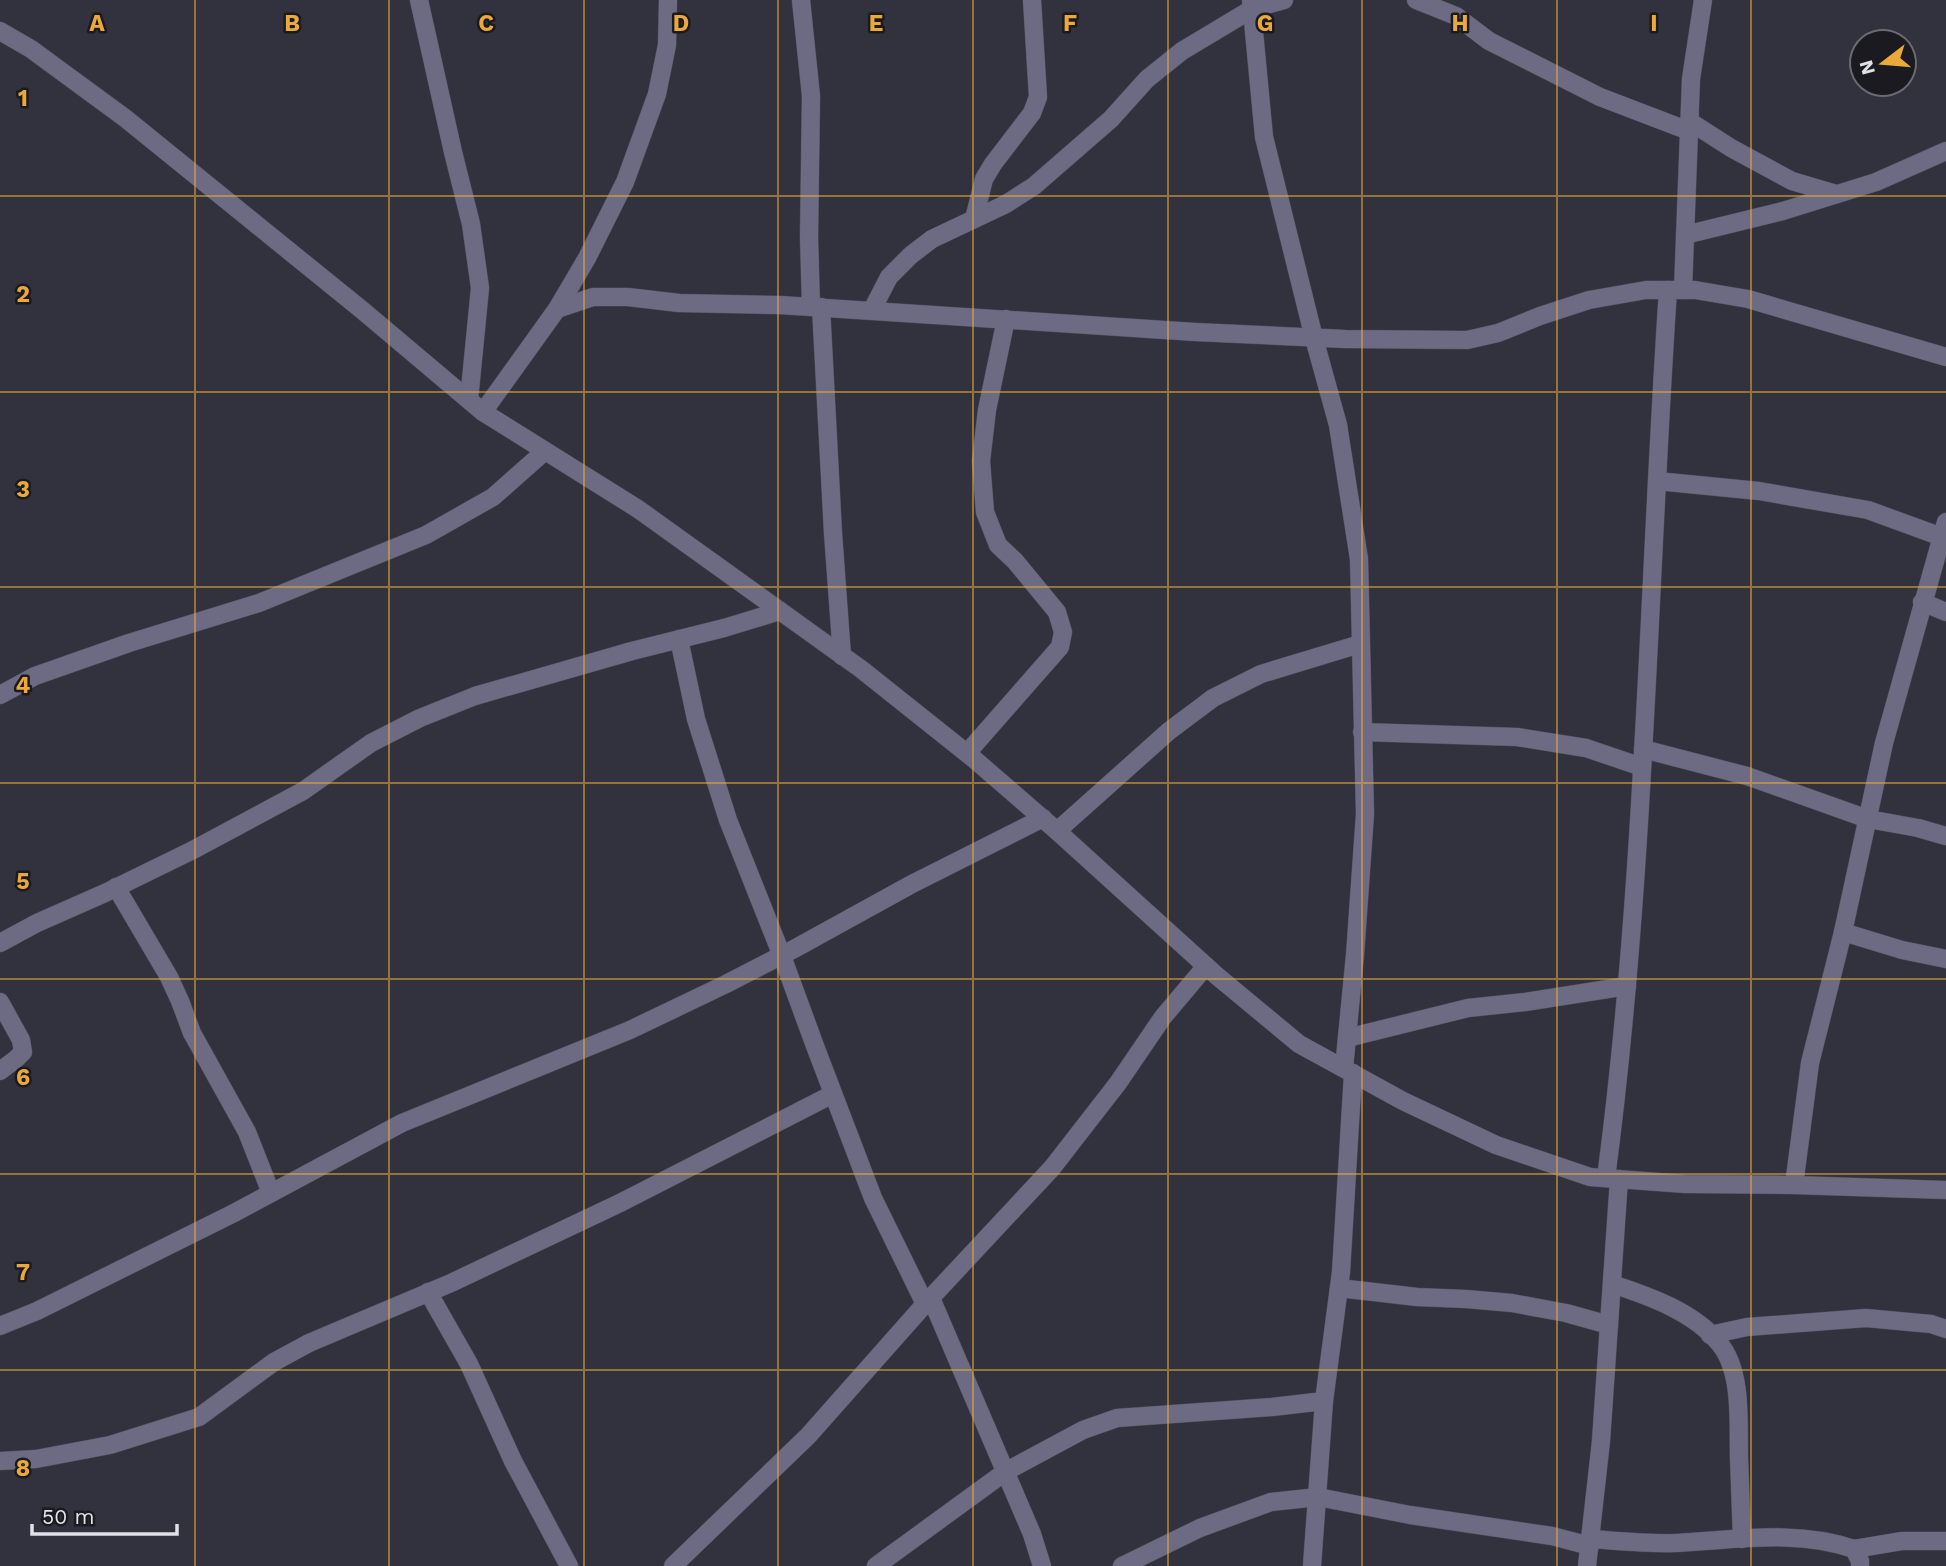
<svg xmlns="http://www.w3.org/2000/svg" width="1946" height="1566" font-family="'Work Sans',sans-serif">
<rect width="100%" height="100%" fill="#32323e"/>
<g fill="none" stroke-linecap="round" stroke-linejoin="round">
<g stroke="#4e4e59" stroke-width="19">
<g id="minor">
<path d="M 419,0 L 453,152 L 471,224 L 480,288 L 469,400"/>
<path d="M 801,0 L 811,96 L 809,237 L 811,306"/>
<path d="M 1251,0 L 1264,137 L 1314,338 L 1338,425 L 1359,559 L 1365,814 L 1355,955 L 1344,1068"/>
<path d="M 1416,0 L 1456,16 L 1489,41 L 1600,97 L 1689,131"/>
<path d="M 0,31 L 31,49 L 125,118 L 362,310 L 483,412 L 638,509 L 861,669 L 974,759 L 1057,831 L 1217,976 L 1299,1044 L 1403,1101 L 1496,1145 L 1590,1177 L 1685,1184 L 1794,1185 L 1946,1190"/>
<path d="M 1689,121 L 1731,148 L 1792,181 L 1836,194"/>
<path d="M 974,219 L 984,179 L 993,164 L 1032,113 L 1038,97 L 1032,0"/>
<path d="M 1685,235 L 1783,211 L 1876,182 L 1946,151"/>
<path d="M 1683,290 L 1691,79 L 1703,0"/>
<path d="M 821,307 L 833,533 L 842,656"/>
<path d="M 557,309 L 593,297 L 628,297 L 679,303 L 780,305 L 1195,332 L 1345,339 L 1467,340 L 1498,333 L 1540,316 L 1589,300 L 1646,290 L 1695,290 L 1748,299 L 1946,357"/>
<path d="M 872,310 L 889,277 L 911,255 L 932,239 L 1006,204 L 1034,186 L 1111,119 L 1147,79 L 1182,51 L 1252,9 L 1284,0"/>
<path d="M 483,412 L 557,309 L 587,258 L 625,182 L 657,94 L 667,45 L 668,0"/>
<path d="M 1657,481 L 1759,491 L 1868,510 L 1942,537"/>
<path d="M 1922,602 L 1946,612"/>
<path d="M 679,639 L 696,719 L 728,820 L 782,956 L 815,1046 L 873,1198 L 925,1304"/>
<path d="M 0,695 L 35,676 L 129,643 L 259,603 L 426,535 L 493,497 L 545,451"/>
<path d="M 1362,732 L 1517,737 L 1586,748 L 1642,767"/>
<path d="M 1643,749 L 1747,776 L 1868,819 L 1918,828 L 1946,836"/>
<path d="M 967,753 L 1060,647 L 1063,632 L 1057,612 L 1015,561 L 998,545 L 985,512 L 981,461 L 987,410 L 1006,319"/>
<path d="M 1057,831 L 1169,731 L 1213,698 L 1261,674 L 1360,644"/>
<path d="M 116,887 L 169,977 L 180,1001 L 192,1033 L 247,1132 L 271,1193"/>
<path d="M 1843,932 L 1902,950 L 1946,959"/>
<path d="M 0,943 L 37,923 L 105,893 L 193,850 L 303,791 L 371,743 L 420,718 L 475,696 L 632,651 L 724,628 L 780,611"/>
<path d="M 0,1002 L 21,1040 L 23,1052 L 16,1059 L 0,1071"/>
<path d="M 1347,1038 L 1468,1008 L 1525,1002 L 1627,986"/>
<path d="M 1606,1178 C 1645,884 1648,586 1668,290"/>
<path d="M 1794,1185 L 1810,1063 L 1843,932 L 1884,743 L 1946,522"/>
<path d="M 1612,1284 C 1649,1296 1694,1312 1719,1343 C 1743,1371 1738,1424 1739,1458 C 1740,1485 1741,1512 1742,1539"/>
<path d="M 1339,1288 L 1417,1297 L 1466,1299 L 1512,1303 L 1566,1313 L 1609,1325"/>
<path d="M 428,1292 L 469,1364 L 513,1461 L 569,1566"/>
<path d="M 931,1298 L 1032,1534 L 1042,1566"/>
<path d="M 0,1326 L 37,1311 L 234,1213 L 402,1123 L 630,1030 L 726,984 L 794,949 L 912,884 L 1043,818"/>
<path d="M 1710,1335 L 1747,1327 L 1866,1318 L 1931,1324 L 1946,1329"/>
<path d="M 0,1461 L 36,1459 L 110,1445 L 199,1417 L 274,1362 L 309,1343 L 451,1283 L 620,1203 L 833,1094"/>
<path d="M 1590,1539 C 1619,1541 1648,1544 1677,1543 C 1735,1540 1797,1529 1854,1549 L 1860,1561 L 1860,1566"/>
<path d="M 1854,1549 L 1902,1541 L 1946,1541"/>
<path d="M 673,1566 L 808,1436 L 925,1304 L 1052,1168 L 1118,1083 L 1163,1017 L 1206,966"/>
<path d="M 876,1566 L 1005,1472 L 1083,1430 L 1117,1418 L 1272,1407 L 1324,1401"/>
<path d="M 1122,1566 L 1200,1528 L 1271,1502 L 1318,1497 L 1410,1515 L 1552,1536 L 1590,1546"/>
<path d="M 1312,1566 L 1324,1401 L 1341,1272 L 1353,1073"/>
<path d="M 1587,1566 L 1601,1441 L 1619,1179"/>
</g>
</g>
<use href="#minor" stroke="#6c6b83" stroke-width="18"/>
</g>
<path fill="none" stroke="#eba93a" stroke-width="2" stroke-opacity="0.55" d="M 195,0 L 195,1566M 389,0 L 389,1566M 584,0 L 584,1566M 778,0 L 778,1566M 973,0 L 973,1566M 1168,0 L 1168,1566M 1362,0 L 1362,1566M 1557,0 L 1557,1566M 1751,0 L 1751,1566M 0,196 L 1946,196M 0,392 L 1946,392M 0,587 L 1946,587M 0,783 L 1946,783M 0,979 L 1946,979M 0,1174 L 1946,1174M 0,1370 L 1946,1370"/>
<g font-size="23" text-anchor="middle" font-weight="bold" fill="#eba93a" stroke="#1a1a20" stroke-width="5" stroke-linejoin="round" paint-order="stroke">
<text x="97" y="31">A</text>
<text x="292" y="31">B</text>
<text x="486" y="31">C</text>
<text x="681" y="31">D</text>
<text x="876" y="31">E</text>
<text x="1070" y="31">F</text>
<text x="1265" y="31">G</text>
<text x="1460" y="31">H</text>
<text x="1654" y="31">I</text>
<text x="23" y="106">1</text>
<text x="23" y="302">2</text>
<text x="23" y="497">3</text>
<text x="23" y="693">4</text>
<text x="23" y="889">5</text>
<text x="23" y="1085">6</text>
<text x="23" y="1280">7</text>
<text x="23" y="1476">8</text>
</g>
<g transform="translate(1883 63) rotate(254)"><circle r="33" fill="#1a1a20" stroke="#6a6a70" stroke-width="2"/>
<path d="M0-5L12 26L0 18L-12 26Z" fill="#eba93a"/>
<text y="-10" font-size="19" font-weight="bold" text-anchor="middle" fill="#e1e1e9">N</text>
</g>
<path d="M32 1524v10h145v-10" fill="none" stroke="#e1e1e9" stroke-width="3.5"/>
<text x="42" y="1524" font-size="21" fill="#e1e1e9" stroke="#1a1a20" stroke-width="5" paint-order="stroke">50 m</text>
</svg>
